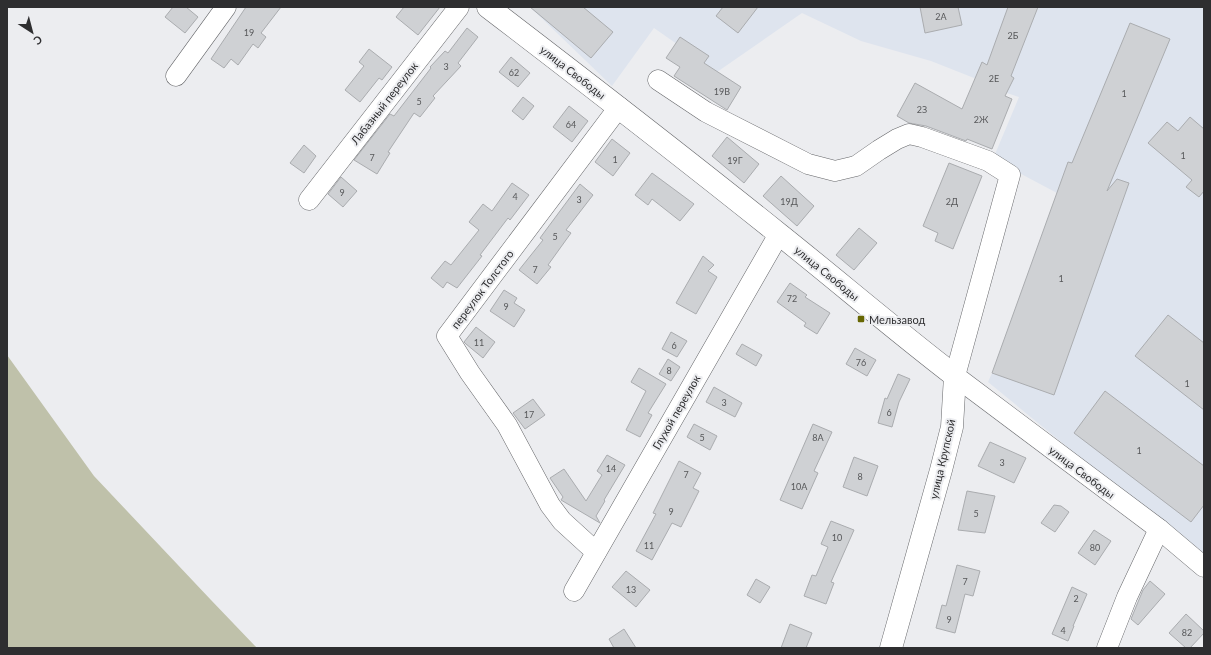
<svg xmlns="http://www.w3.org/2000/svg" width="1211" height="655" font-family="Lato,sans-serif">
<rect width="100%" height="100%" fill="#ecedf0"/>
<path fill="#dee4ee" d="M 530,7 L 1204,7 L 1204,559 L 988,382 L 992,373 L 1057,193 L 993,159 L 1019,97 L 1007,93 L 974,78 L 931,61 L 861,41 L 802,13 L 717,72 L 654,28 L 612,86 Z"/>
<path fill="#bfc1aa" d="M 7,355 L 94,476 L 211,600 L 257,648 L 7,648 Z"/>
<g fill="#cfd1d4" stroke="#aaacaf">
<path d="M 173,7 L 186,7 L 198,17 L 185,33 L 165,17 Z"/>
<path d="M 246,7 L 281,7 L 261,33 L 266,37 L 258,48 L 253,44 L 238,65 L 231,59 L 224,68 L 211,59 Z"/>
<path d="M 404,7 L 440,7 L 418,35 L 396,17 Z"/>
<path d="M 530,7 L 583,7 L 613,32 L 591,58 Z"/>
<path d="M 723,7 L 758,7 L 738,33 L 716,16 Z"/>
<path d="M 920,7 L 958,7 L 962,25 L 925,33 Z"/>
<path d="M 1008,7 L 1038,7 L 1011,76 L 1014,78 L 1005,96 L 1012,99 L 992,149 L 967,139 L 966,141 L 926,126 L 909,123 L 897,116 L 915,83 L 962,109 L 982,62 L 987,65 Z"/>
<path d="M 1130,23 L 1170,39 L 1107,191 L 1117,179 L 1129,183 L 1054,395 L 992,373 L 1068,162 L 1072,163 Z"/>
<path d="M 467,28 L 478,37 L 458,63 L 461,66 L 433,96 L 435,98 L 420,117 L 414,113 L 388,152 L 390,153 L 377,174 L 354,160 L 390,114 L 394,116 L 431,68 L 430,67 L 445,51 L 448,53 Z"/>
<path d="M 680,37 L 709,56 L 704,63 L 741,87 L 727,110 L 674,76 L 680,67 L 666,58 Z"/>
<path d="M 369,49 L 392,67 L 382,80 L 379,78 L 360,102 L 345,90 L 364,66 L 359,62 Z"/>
<path d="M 511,57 L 530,73 L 518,87 L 499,72 Z"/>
<path d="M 523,97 L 534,106 L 523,120 L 512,111 Z"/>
<path d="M 569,106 L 588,121 L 572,142 L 553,127 Z"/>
<path d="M 1190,117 L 1204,129 L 1204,191 L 1199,197 L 1186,187 L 1192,180 L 1148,143 L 1167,122 L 1178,131 Z"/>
<path d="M 727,137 L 759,164 L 744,183 L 712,156 Z"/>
<path d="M 612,139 L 630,153 L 613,176 L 595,162 Z"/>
<path d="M 304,145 L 316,156 L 304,173 L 290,163 Z"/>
<path d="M 949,163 L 982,176 L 953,249 L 935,241 L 938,233 L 923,226 Z"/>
<path d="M 652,173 L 694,204 L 680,221 L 652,199 L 648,205 L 635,195 Z"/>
<path d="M 781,176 L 814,206 L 797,226 L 763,196 Z"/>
<path d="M 341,177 L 357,191 L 343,207 L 328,194 Z"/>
<path d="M 512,183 L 529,195 L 510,220 L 508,218 L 480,255 L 482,256 L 457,288 L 447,282 L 443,288 L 431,278 L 445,261 L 451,265 L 479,230 L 469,222 L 483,204 L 492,211 Z"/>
<path d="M 580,184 L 593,195 L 566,230 L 571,233 L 548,265 L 551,267 L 537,284 L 519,270 L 543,240 L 540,238 Z"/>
<path d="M 859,228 L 877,243 L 854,270 L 836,255 Z"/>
<path d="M 703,256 L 714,265 L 708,271 L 717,277 L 696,314 L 676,303 Z"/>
<path d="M 790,283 L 807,295 L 805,297 L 830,313 L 817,334 L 804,326 L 806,323 L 777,302 Z"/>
<path d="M 504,290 L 517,298 L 514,303 L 525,310 L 514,327 L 490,311 Z"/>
<path d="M 1168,315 L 1204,343 L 1204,410 L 1135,356 Z"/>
<path d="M 476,327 L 495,342 L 483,358 L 466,344 L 464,342 Z"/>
<path d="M 671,332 L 687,341 L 677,357 L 662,349 Z"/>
<path d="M 742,344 L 762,355 L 756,366 L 736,354 Z"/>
<path d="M 855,348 L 876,360 L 867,376 L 846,364 Z"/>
<path d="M 668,359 L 680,367 L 671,381 L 659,374 Z"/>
<path d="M 639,368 L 666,384 L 648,413 L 652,415 L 640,437 L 626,430 L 646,391 L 631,382 Z"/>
<path d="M 898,374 L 910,379 L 899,402 L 892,427 L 878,423 L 885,398 L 887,399 Z"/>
<path d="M 714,387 L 742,403 L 735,417 L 706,402 Z"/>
<path d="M 1105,391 L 1204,466 L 1204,505 L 1191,522 L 1074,433 Z"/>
<path d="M 533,399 L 545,415 L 525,429 L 513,413 Z"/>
<path d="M 694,424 L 717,436 L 710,450 L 687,437 Z"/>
<path d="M 813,424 L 832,432 L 814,471 L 818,473 L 802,509 L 780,500 Z"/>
<path d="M 990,442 L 1026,458 L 1014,483 L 978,466 Z"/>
<path d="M 607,455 L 625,465 L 604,500 L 605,501 L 596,516 L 600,523 L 561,500 L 563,497 L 550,478 L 564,469 L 586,501 L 602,475 L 597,471 Z"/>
<path d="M 854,457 L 878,466 L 867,496 L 843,487 Z"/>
<path d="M 679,461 L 701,473 L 693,488 L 699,491 L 681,527 L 672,523 L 652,560 L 636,551 L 656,514 L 653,513 Z"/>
<path d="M 967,491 L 995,496 L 985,533 L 958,530 Z"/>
<path d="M 1054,505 L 1061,506 L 1069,512 L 1055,532 L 1041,523 Z"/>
<path d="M 831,521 L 854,530 L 831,582 L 834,583 L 826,604 L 804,596 L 812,575 L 816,576 L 828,547 L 821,544 Z"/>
<path d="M 1094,530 L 1111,541 L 1095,565 L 1078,553 Z"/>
<path d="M 957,565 L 980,571 L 973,596 L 965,594 L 955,633 L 936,628 L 942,605 L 946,606 Z"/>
<path d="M 626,571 L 650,590 L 636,607 L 612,587 Z"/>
<path d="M 756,579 L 770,587 L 760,603 L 747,595 Z"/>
<path d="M 1150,581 L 1165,594 L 1138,625 L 1131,619 L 1143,590 Z"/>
<path d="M 1072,587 L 1087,594 L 1073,626 L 1074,626 L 1068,641 L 1052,634 Z"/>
<path d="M 1186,614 L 1204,631 L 1204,633 L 1190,648 L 1186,648 L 1169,633 Z"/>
<path d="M 790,624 L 812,633 L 806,648 L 781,648 Z"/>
<path d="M 624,629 L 636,648 L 614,648 L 609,639 Z"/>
</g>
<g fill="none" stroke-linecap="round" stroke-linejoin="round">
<g stroke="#656669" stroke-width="21">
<g id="minor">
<path d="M 176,76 L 226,7"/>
<path d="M 658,80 L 706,112 L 808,164 L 835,171 L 856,166 L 879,150 L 897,139 L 909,134 L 922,137 L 988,161 L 1010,175 L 955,376 L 1159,529 L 1204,567"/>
<path d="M 309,200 L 459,7"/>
<path d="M 596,552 L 562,521 L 550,505 L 507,425 L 470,373 L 447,336 L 619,107"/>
<path d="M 574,591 L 779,234"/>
<path d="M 1107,648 L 1127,597 L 1159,529"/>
</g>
</g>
<g stroke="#656669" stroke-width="23">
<path id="major" d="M 488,7 C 586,82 683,157 779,234 C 838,281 895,330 955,376 L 952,427 L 941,470 L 891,648"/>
</g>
<use href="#minor" stroke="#fff" stroke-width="20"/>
<use href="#major" stroke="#fff" stroke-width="22"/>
</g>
<rect fill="#676702" stroke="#ecedf0" stroke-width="1.5" x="857" y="315" width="8" height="8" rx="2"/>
<g text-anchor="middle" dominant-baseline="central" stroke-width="4" stroke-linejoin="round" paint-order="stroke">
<g font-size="9" fill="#565759">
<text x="941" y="16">2А</text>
<text x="249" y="32">19</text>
<text x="1013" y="35">2Б</text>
<text x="446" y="66">3</text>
<text x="514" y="72">62</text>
<text x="994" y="78">2Е</text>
<text x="722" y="91">19В</text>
<text x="1124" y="93">1</text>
<text x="419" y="101">5</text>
<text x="922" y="109">2З</text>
<text x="981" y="119">2Ж</text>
<text x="571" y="124">64</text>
<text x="1183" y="155">1</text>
<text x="372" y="157">7</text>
<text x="615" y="159">1</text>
<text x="735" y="160">19Г</text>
<text x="342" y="192">9</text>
<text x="515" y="196">4</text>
<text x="579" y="199">3</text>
<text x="789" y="201">19Д</text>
<text x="952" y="201">2Д</text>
<text x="555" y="236">5</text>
<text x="535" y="269">7</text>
<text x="1061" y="278">1</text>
<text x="792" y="298">72</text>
<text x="506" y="306">9</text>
<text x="479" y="342">11</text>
<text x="674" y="345">6</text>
<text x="861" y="362">76</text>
<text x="669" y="370">8</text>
<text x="1187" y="383">1</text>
<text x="724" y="402">3</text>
<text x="889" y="412">6</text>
<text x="529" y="414">17</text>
<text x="702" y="437">5</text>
<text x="818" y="437">8А</text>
<text x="1139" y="450">1</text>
<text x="1002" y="462">3</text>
<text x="611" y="468">14</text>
<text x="686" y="474">7</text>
<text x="860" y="476">8</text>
<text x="799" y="486">10А</text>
<text x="671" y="511">9</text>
<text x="976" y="513">5</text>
<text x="837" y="537">10</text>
<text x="649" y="545">11</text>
<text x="1095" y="547">80</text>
<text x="965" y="581">7</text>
<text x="631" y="589">13</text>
<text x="1076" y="598">2</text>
<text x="949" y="619">9</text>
<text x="1063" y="630">4</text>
<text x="1187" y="632">82</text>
</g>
<g font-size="11" fill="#2e2e30" stroke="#ecedf0">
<text transform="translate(573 72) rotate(38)">улица Свободы</text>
<text transform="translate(384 103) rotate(-52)">Лабазный переулок</text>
<text transform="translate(827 273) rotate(39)">улица Свободы</text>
<text transform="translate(482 289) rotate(-53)">переулок Толстого</text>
<text transform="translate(676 412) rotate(-60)">Глухой переулок</text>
<text transform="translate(942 459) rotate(-77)">улица Крупской</text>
<text transform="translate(1082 472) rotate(37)">улица Свободы</text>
</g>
<g font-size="11" fill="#2e2e30" stroke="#ecedf0" text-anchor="start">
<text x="869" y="319">Мельзавод</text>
</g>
</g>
<rect width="1211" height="655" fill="none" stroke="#2e2e30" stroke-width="16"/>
<g transform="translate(32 32) rotate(144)" stroke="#ecedf0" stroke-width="3" paint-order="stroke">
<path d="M0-3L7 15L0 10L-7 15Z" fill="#2e2e30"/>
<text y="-6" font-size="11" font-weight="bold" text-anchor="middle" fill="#2e2e30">С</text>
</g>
</svg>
